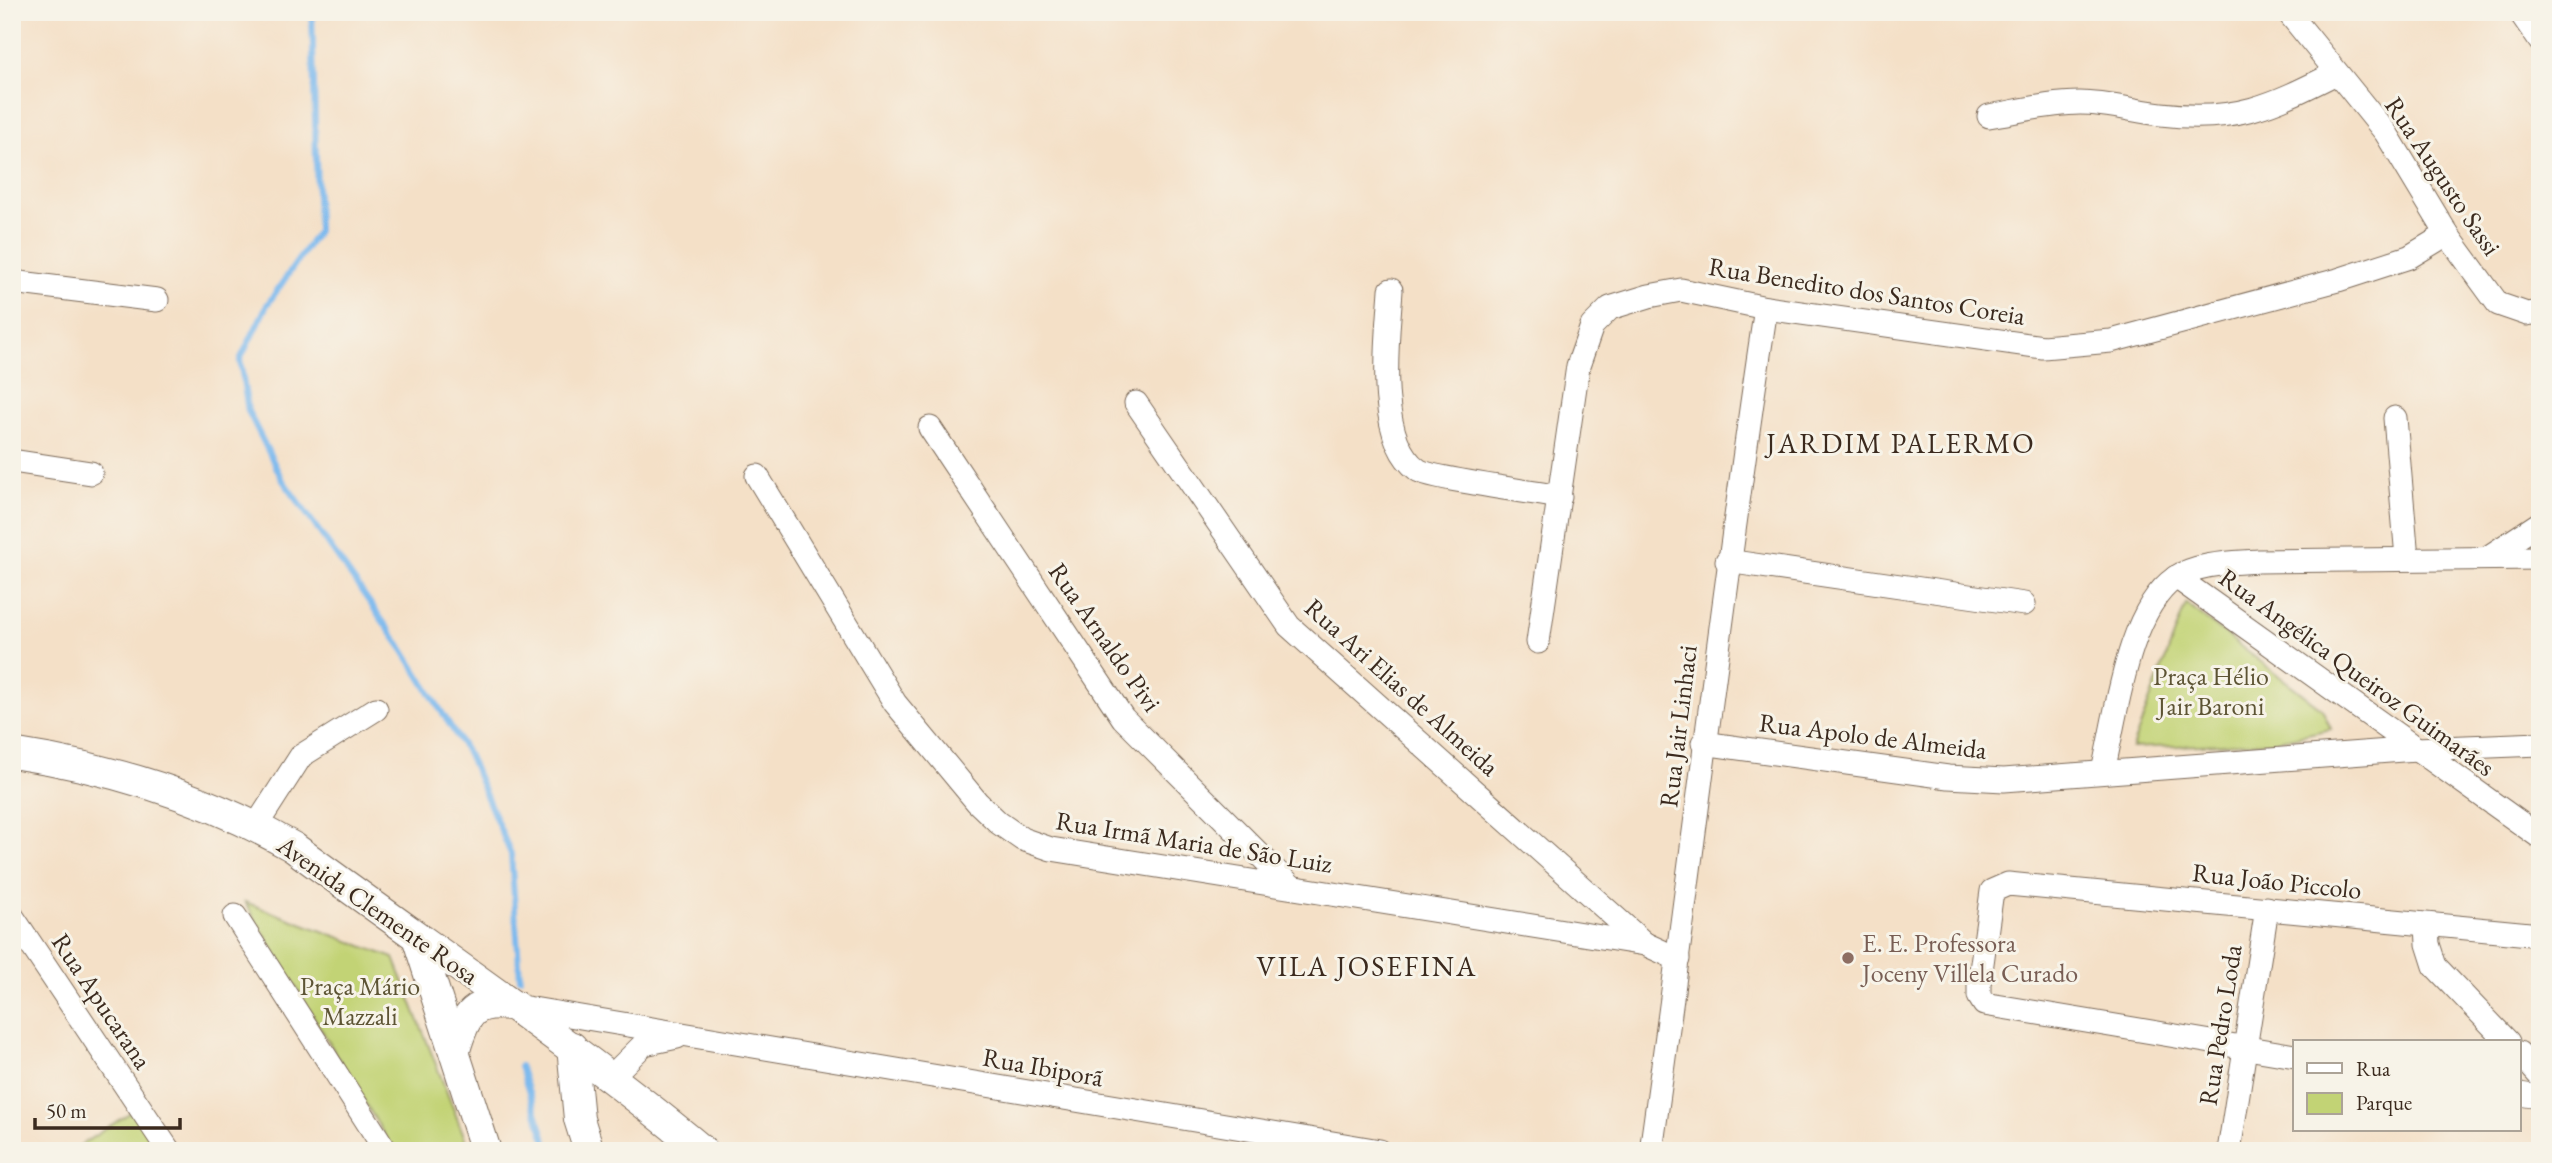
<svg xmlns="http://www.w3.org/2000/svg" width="2552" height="1163" font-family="'EB Garamond',serif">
<rect width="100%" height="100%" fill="#f7f3e8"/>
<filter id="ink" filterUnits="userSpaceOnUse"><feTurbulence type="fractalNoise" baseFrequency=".0143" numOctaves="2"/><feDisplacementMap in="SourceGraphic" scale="14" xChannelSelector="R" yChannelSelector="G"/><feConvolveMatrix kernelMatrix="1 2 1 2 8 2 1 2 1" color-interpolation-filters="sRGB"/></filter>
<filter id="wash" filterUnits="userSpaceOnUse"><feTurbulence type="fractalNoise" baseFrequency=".00686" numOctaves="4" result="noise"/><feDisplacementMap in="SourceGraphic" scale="28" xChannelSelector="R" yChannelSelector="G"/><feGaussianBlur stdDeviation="1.57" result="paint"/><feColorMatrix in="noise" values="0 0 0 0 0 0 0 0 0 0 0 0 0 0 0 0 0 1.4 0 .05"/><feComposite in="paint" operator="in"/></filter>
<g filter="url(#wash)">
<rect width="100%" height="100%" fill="#f4e0c7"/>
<g fill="#c2d375" stroke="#7e7e4a" stroke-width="2">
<path d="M 2186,604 L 2322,709 L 2331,729 L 2269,742 L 2132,748 Z"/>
<path d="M 245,902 L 394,958 L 470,1151 L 394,1151 Z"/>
<path d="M 134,1110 L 159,1151 L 72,1151 Z"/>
</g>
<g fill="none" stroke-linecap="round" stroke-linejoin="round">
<g stroke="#7bb9ee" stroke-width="6">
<path d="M 312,12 L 318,231 L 267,305 L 240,360 L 248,411 L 282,479 L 404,651 L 469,756 L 511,854 L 520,978"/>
<path d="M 520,1066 L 549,1151"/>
</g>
</g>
</g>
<g filter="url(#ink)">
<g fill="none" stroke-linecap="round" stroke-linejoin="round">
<g stroke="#7c6a59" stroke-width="25">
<g id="minor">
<path d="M 2288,12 L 2386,133 L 2447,234 L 2498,304 L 2527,314 L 2540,312"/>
<path d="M 2520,12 L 2540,41"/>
<path d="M 1989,116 C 2019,111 2051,103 2080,103 C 2108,103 2134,111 2161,114 C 2235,123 2271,106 2336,73"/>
<path d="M 12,282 L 157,300"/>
<path d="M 1391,290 C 1388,337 1374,439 1418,470 C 1429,478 1538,493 1560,497"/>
<path d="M 1136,403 L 1289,626 L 1645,944"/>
<path d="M 2395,418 L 2407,558"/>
<path d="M 930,428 L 1123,718 L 1291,886"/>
<path d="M 12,461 L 91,473"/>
<path d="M 757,476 L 895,703 L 977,802 L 999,823 L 1022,839 L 1051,849 L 1645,944 L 1678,959"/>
<path d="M 2490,556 L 2540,523"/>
<path d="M 1727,561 L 2024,604"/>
<path d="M 2176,577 L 2540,837"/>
<path d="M 1538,642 L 1578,366 L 1592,326 L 1610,308 L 1649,296 L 1681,290 L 1766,308 L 2043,347 L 2111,341 L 2338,280 L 2409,257 L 2447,234"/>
<path d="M 1703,743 L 1948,777 L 2004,780 L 2416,749 L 2540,744"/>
<path d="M 2103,771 C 2116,718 2127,611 2175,578 C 2197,563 2232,563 2258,561 L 2540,558"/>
<path d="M 256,826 L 301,756 L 376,709"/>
<path d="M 12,916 L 169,1151"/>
<path d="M 235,916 L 386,1151"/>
<path d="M 2427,925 L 2428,944 L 2435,966 L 2508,1042"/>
<path d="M 515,1006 L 1380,1151"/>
<path d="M 2519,1053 L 2540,1076"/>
<path d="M 2295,1056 L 1984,1004 L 1979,996 L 1979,985 L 1992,891 L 2008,884 L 2540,935"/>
<path d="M 612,1076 L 644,1044 L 677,1037"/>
<path d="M 2519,1094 L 2540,1097"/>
<path d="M 1651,1151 C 1691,870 1723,589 1766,308"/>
<path d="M 2229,1151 L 2267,908"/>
</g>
</g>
<g stroke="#7c6a59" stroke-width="32">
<g id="major">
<path d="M 12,753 C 111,768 206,797 293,847 C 430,948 571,1042 703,1151"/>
<path d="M 418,940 L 486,1151"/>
<path d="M 572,1047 L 579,1119 L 589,1151"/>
<path d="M 455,1050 C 466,1013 473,999 515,1006"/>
</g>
</g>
<use href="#minor" stroke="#fff" stroke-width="23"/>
<use href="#major" stroke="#fff" stroke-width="30"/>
</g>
</g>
<circle fill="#8d6e63" stroke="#f7f3e8" stroke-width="2.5" cx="1848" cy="958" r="7"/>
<g text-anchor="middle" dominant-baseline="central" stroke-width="6" stroke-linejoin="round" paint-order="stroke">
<g font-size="26" fill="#3b2a1e" stroke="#f7f3e8">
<text transform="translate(2443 176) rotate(56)">Rua Augusto Sassi</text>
<text transform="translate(1867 291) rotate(9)">Rua Benedito dos Santos Coreia</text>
<text transform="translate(1105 637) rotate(55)">Rua Arnaldo Pivi</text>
<text transform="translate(2357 672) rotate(36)">Rua Angélica Queiroz Guimarães</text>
<text transform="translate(1402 687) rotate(42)">Rua Ari Elias de Almeida</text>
<text transform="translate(1678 726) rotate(-83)">Rua Jair Linhaci</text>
<text transform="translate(1873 736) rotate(7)">Rua Apolo de Almeida</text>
<text transform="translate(1194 842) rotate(9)">Rua Irmã Maria de São Luiz</text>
<text transform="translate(2277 881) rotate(6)">Rua João Piccolo</text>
<text transform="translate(378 910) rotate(35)">Avenida Clemente Rosa</text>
<text transform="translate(102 1001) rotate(56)">Rua Apucarana</text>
<text transform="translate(2220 1025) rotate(-81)">Rua Pedro Loda</text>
<text transform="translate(1043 1067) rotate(10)">Rua Ibiporã</text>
</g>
<g font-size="26" fill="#5d5434" stroke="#f7f3e8">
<text x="2211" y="676">Praça Hélio<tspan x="2211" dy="30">Jair Baroni</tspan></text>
<text x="360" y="986">Praça Mário<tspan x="360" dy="30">Mazzali</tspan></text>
</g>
<g font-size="26" fill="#785e54" stroke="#f7f3e8" text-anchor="start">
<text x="1862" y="943">E. E. Professora<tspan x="1862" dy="30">Joceny Villela Curado</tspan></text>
</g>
<g font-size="28" letter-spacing="2" fill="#3b2a1e" stroke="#f7f3e8">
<text x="1901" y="443">JARDIM PALERMO</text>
<text x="1367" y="966">VILA JOSEFINA</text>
</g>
</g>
<rect width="2552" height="1163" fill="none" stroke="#f7f3e8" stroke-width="42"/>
<rect x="2293" y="1040" width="228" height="91" fill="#f7f3e8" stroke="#aca397" stroke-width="2"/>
<rect x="2307" y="1063" width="35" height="10" fill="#ffffff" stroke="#aca397" stroke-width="2"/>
<text x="2356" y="1076" font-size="21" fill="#3b2a1e">Rua</text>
<rect x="2307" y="1093" width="35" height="21" fill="#c2d375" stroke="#aca397" stroke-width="2"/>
<text x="2356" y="1110" font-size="21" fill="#3b2a1e">Parque</text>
<path d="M35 1118v10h145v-10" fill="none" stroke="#3b2a1e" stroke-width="3.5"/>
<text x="46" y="1118" font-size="21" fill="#3b2a1e" stroke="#f7f3e8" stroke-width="5" paint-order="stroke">50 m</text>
</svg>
